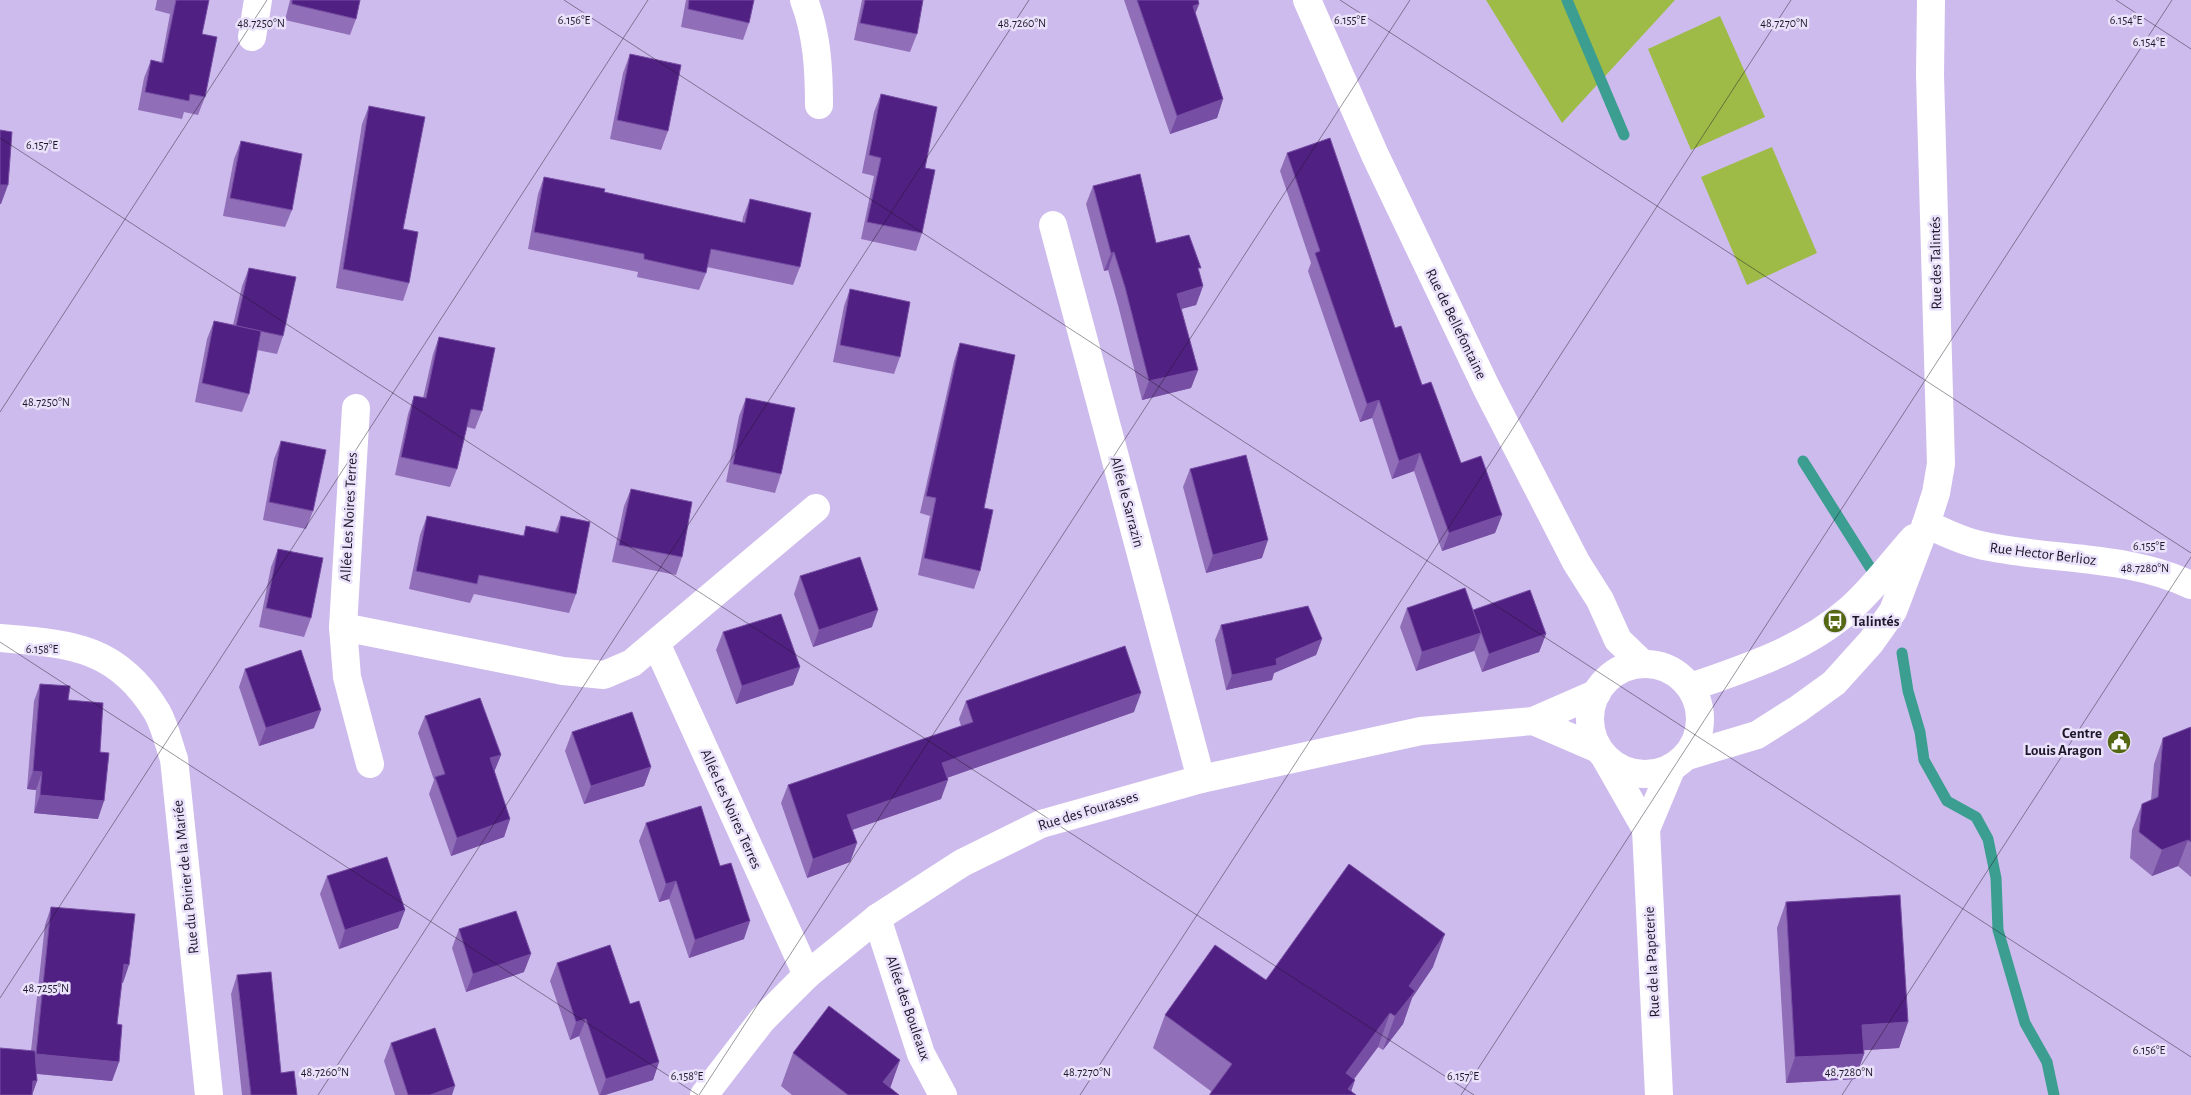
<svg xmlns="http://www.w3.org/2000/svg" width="2191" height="1095" font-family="'Alegreya Sans',sans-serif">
<rect width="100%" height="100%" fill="#cebbed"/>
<g fill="#9dbb46">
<path d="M 1486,0 L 1675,0 L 1562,123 Z"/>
<path d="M 1720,16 L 1765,117 L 1691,150 L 1648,49 Z"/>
<path d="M 1772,147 L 1817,253 L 1747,285 L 1701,177 Z"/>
</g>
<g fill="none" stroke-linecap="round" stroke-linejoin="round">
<g stroke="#3c9e90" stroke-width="11">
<path d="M 1567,0 L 1624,135"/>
<path d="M 1803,461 L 1873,572"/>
<path d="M 1902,653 L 1908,691 L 1920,732 L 1924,760 L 1947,801 L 1976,817 L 1988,839 L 1996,878 L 1998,930 L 2025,1023 L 2047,1062 L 2054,1095"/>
</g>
<g stroke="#fff" stroke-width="28">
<path d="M 804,0 C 817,34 819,69 819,105"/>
<path d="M 1307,0 L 1375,155 L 1487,389 L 1576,562 L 1600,600 L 1618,640 L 1643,664"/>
<path d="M 252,37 L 258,0"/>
<path d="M 1053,225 L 1201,779"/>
<path d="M 1926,524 C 1944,532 1961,541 1980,545 C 2050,561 2125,554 2191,585"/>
<path d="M 343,627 L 356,408"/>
<path d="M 0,638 C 70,644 117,646 157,712 C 165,726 169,745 174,759 L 209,1095"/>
<path d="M 656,643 L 807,975"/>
<circle cx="1645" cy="719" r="55"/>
<path d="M 1691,687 C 1746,668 1805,649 1850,609 C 1874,588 1893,561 1914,538"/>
<path d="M 1533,721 L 1598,749"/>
<path d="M 1687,756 L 1757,735 L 1798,709 L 1834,683 L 1871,642 L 1893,611 L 1926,524 L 1936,493 L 1941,464 L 1930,75 L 1931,0"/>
<path d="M 1606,759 L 1646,829 L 1659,1095"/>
<path d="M 370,764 L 347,677 L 343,627 L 563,671 L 604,675 L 632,663 L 816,508"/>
<path d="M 1646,829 L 1671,769"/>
<path d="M 877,918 L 921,1054 L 943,1095"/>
<path d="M 704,1095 L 762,1020 L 807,975 L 877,918 L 962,863 L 1041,824 L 1201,779 L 1421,731 L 1533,721 L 1597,693"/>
</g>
</g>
<g fill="#906eb8">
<path d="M 157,0 L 209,0 L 202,34 L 205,97 L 198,115 L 184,112 L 182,119 L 138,110 L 144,78 L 151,60 L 161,63 L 170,14 L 155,10 Z"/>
<path d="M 290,0 L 360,0 L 356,19 L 350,35 L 285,20 Z"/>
<path d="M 686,0 L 754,0 L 749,23 L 743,40 L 681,27 Z"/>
<path d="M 862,0 L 923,0 L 917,34 L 910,52 L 854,40 Z"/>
<path d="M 1124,0 L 1198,0 L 1199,4 L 1195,14 L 1223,99 L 1217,118 L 1170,134 Z"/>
<path d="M 630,54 L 668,131 L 661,150 L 610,139 L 623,73 Z"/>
<path d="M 881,94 L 925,168 L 922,233 L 916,251 L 861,239 L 874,176 L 862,173 L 874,112 Z"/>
<path d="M 369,106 L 403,229 L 409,283 L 403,301 L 336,288 L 362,124 Z"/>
<path d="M 241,141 L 292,210 L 285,227 L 223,216 L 234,159 Z"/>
<path d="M 1287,153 L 1395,328 L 1422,385 L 1461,463 L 1502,515 L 1495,533 L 1442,551 L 1414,471 L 1392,479 L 1372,418 L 1360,422 L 1308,271 L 1311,263 L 1280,171 Z"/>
<path d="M 544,177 L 604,192 L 742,223 L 743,217 L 750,199 L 800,267 L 793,285 L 707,267 L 706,273 L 699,290 L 637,277 L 638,272 L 528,249 L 538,194 Z"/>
<path d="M 1093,186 L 1156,243 L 1199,272 L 1203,286 L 1196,305 L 1181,309 L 1198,370 L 1191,388 L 1142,400 L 1118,305 L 1108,270 L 1104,271 L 1086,204 Z"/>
<path d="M 249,268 L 283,336 L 277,354 L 257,350 L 249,394 L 242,412 L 195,402 L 207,339 L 214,321 L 233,325 L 242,286 Z"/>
<path d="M 850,289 L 900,357 L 894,374 L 833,362 L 844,306 Z"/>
<path d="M 439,337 L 482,411 L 475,429 L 467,427 L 457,469 L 450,487 L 395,475 L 408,414 L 414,396 L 423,398 L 433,354 Z"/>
<path d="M 960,343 L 984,508 L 980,571 L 974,589 L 918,575 L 930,516 L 920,513 L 954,361 Z"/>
<path d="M 746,398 L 781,474 L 775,493 L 726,482 L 739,416 Z"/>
<path d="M 281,441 L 313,511 L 306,529 L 263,520 L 274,459 Z"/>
<path d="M 1190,469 L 1262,558 L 1206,573 L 1183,487 Z"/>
<path d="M 631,489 L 682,557 L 676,575 L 612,562 L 624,506 Z"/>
<path d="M 427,516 L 523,536 L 526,526 L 555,532 L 561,516 L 576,594 L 569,613 L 474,594 L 470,603 L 409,589 L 420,535 Z"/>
<path d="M 278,549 L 311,618 L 304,637 L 259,627 L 271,567 Z"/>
<path d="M 800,576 L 872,627 L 813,647 L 794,594 Z"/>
<path d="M 1407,608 L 1473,610 L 1546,634 L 1539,652 L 1482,672 L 1474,650 L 1416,671 L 1400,627 Z"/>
<path d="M 1221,625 L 1322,639 L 1316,655 L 1274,673 L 1272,680 L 1226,690 L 1215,640 Z"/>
<path d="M 723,632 L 800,667 L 793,685 L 736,704 L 716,650 Z"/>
<path d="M 245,669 L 314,728 L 259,746 L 239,687 Z"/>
<path d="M 40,684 L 68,700 L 100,752 L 98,819 L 34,813 L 36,790 L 27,789 L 34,701 Z"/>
<path d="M 966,701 L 1134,712 L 947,778 L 941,799 L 852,830 L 857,843 L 850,862 L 807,878 L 781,803 L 788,785 L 961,726 L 959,719 Z"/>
<path d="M 425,716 L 501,755 L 494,772 L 510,819 L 504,837 L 451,856 L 429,794 L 434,780 L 418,733 Z"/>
<path d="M 2191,727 L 2191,877 L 2178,866 L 2152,876 L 2130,858 L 2132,830 L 2142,804 L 2151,800 L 2154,764 L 2163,738 Z"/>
<path d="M 572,732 L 651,767 L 644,786 L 584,804 L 565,751 Z"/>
<path d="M 646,823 L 744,939 L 689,958 L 669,899 L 659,902 L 639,841 Z"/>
<path d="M 327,876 L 405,910 L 398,928 L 339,949 L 320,894 Z"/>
<path d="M 1786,902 L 1908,1022 L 1899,1048 L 1864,1050 L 1864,1054 L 1855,1079 L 1786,1083 L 1777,928 Z"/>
<path d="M 51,907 L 123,983 L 122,983 L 117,1024 L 119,1062 L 112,1081 L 37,1074 L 37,1081 L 32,1095 L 31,1051 L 45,925 Z"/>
<path d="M 459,929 L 524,972 L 466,992 L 452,948 Z"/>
<path d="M 557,963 L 659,1062 L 653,1080 L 605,1095 L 599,1095 L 579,1036 L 570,1040 L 550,981 Z"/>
<path d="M 1433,967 L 1412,998 L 1403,1024 L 1383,1050 L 1378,1047 L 1354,1079 L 1351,1091 L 1356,1095 L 1209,1095 L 1212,1092 L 1153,1048 L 1165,1015 Z"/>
<path d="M 237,975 L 281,1073 L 297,1095 L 242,1095 L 231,994 Z"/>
<path d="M 391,1043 L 452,1095 L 395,1095 L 384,1061 Z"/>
<path d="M 793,1053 L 900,1060 L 890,1088 L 899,1095 L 792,1095 L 781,1086 Z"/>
</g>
<g fill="#764ea3">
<path d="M 1199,4 L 1192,22 L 1193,6 Z"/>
<path d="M 1223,99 L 1217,118 L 1170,134 L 1177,116 Z"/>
<path d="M 0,185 L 8,185 L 1,204 L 0,204 Z"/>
<path d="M 1114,252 L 1108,270 L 1104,271 L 1111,253 Z"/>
<path d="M 1203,286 L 1196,305 L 1170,312 L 1177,294 Z"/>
<path d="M 1198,370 L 1191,388 L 1142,400 L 1149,381 Z"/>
<path d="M 1379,400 L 1372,418 L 1360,422 L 1367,404 Z"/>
<path d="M 1420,453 L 1414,471 L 1392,479 L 1399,461 Z"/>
<path d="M 1502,515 L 1495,533 L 1442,551 L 1449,533 Z"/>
<path d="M 1268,540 L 1262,558 L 1206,573 L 1213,555 Z"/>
<path d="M 878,610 L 872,627 L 813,647 L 819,630 Z"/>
<path d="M 1481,633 L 1474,651 L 1416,671 L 1422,652 Z"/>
<path d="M 1546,634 L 1539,652 L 1482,672 L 1489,654 Z"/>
<path d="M 1322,639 L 1316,655 L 1274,673 L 1272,680 L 1226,690 L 1232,675 L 1276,659 Z"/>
<path d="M 800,667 L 793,685 L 736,704 L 742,686 Z"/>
<path d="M 1141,693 L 1134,712 L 935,782 L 942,763 Z"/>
<path d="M 321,710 L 314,728 L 259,746 L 266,728 Z"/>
<path d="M 501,755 L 494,772 L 490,758 Z"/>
<path d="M 651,767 L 644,786 L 584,804 L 591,786 Z"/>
<path d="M 33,771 L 42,772 L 36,790 L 27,789 Z"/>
<path d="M 948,780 L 941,799 L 840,834 L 847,815 Z"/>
<path d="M 40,795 L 104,801 L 98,819 L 34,813 Z"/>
<path d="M 510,819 L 504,837 L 451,856 L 457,838 Z"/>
<path d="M 2188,840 L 2178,866 L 2152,876 L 2162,850 Z"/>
<path d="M 857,843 L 850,862 L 807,878 L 813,859 Z"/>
<path d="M 676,881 L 669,899 L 659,902 L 666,884 Z"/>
<path d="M 405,910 L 398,928 L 339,949 L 345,930 Z"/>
<path d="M 750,921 L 744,939 L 689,958 L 695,940 Z"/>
<path d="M 1445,934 L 1433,967 L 1412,998 L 1403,1024 L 1383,1050 L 1395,1016 L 1409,986 Z"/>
<path d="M 531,954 L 524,972 L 466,992 L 473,974 Z"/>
<path d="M 124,964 L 129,965 L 123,983 L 118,983 Z"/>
<path d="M 1390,1013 L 1378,1047 L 1342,1095 L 1346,1073 Z"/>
<path d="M 586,1019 L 579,1036 L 570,1040 L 576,1022 Z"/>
<path d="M 1908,1022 L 1899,1048 L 1853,1051 L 1862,1025 Z"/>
<path d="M 36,1054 L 119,1062 L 112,1081 L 29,1073 Z"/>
<path d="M 1864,1054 L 1855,1079 L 1786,1083 L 1795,1057 Z"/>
<path d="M 900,1060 L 888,1094 L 883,1082 Z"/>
<path d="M 659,1062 L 653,1080 L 605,1095 L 600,1095 L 606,1079 Z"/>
<path d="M 1355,1080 L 1350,1095 L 1348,1089 Z"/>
<path d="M 33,1081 L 37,1081 L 32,1095 Z"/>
<path d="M 455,1086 L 452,1095 L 430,1095 Z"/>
</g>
<g fill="#512083" stroke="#764ea3">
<path d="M 176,0 L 209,0 L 202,34 L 217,37 L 205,97 L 190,94 L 189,101 L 145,92 L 151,60 L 163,63 Z"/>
<path d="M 292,0 L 360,0 L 356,19 L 292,4 Z"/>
<path d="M 689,0 L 754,0 L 749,23 L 688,9 Z"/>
<path d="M 865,0 L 923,0 L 917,34 L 860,23 Z"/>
<path d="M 1137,0 L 1198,0 L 1199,4 L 1193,6 L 1223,99 L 1177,116 Z"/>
<path d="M 630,54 L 681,65 L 668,131 L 617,120 Z"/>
<path d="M 881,94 L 937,107 L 925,168 L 935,170 L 922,233 L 867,222 L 881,158 L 869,155 Z"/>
<path d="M 369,106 L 425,117 L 403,229 L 418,232 L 409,283 L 343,269 Z"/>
<path d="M 0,130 L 12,132 L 8,185 L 0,185 Z"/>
<path d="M 1330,138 L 1395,328 L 1401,326 L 1422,385 L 1431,382 L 1461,463 L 1481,456 L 1502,515 L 1449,533 L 1420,453 L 1399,461 L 1379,400 L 1367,404 L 1315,253 L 1320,251 L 1287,153 Z"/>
<path d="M 241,141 L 302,154 L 292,210 L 230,198 Z"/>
<path d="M 1140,174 L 1156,243 L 1189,235 L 1201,268 L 1198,268 L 1203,286 L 1177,294 L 1198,370 L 1149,381 L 1125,287 L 1114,252 L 1111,253 L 1093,186 Z"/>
<path d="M 544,177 L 605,189 L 604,192 L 745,223 L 750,199 L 811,213 L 800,267 L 711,249 L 706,273 L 644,259 L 644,254 L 534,232 Z"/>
<path d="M 249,268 L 296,277 L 283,336 L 236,326 Z"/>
<path d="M 850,289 L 910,302 L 900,357 L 840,345 Z"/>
<path d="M 214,321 L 261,331 L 249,394 L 202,383 Z"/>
<path d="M 439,337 L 495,348 L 482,411 L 471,409 L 457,469 L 401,457 L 414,396 L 426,398 Z"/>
<path d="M 960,343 L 1015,355 L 984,508 L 993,510 L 980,571 L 924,558 L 936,498 L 926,496 Z"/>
<path d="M 746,398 L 795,408 L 781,474 L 733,464 Z"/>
<path d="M 281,441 L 326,450 L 313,511 L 269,502 Z"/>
<path d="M 1246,455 L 1268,540 L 1213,555 L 1190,469 Z"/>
<path d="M 631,489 L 692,502 L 682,557 L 619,545 Z"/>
<path d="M 427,516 L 524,536 L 526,526 L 558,533 L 561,516 L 590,522 L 576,594 L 479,575 L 477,584 L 416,571 Z"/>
<path d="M 278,549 L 323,558 L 311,618 L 266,608 Z"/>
<path d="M 860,557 L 878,610 L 819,630 L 800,576 Z"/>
<path d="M 1465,588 L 1481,633 L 1422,652 L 1407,608 Z"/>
<path d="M 1530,590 L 1546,634 L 1489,654 L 1473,610 Z"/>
<path d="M 1308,606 L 1322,639 L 1276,659 L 1277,665 L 1232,675 L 1221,625 Z"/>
<path d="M 781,614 L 800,667 L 742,686 L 723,632 Z"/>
<path d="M 1125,646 L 1141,693 L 942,763 L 948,780 L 847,815 L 857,843 L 813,859 L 788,785 L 973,722 L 966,701 Z"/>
<path d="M 301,650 L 321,710 L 266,728 L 245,669 Z"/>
<path d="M 40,684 L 70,686 L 68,700 L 103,703 L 100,752 L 109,753 L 104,801 L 40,795 L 42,772 L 33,771 Z"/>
<path d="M 480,698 L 501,755 L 490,758 L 510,819 L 457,838 L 435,777 L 445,774 L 425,716 Z"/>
<path d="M 632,712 L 651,767 L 591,786 L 572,732 Z"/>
<path d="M 2191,727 L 2191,842 L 2188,840 L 2162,850 L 2139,832 L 2142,804 L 2158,797 L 2163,738 Z"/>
<path d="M 701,806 L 720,866 L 731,863 L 750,921 L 695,940 L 676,881 L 666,884 L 646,823 Z"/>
<path d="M 387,857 L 405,910 L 345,930 L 327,876 Z"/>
<path d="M 1349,864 L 1445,934 L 1409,986 L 1415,991 L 1395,1016 L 1390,1013 L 1346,1073 L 1355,1080 L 1348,1089 L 1356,1095 L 1210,1095 L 1210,1094 L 1232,1064 L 1165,1015 L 1215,945 L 1266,980 Z"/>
<path d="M 1900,895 L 1908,1022 L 1862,1025 L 1864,1054 L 1795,1057 L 1786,902 Z"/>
<path d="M 51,907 L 135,914 L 129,965 L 124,964 L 117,1024 L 122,1025 L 119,1062 L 36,1054 Z"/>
<path d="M 516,911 L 531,954 L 473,974 L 459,929 Z"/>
<path d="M 610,945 L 630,1004 L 639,1001 L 659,1062 L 606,1079 L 586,1019 L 576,1022 L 557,963 Z"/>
<path d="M 271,972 L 281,1073 L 294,1071 L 297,1095 L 251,1095 L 237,975 Z"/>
<path d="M 829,1006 L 900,1060 L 883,1082 L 899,1095 L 848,1095 L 793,1053 Z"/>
<path d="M 435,1028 L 455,1086 L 430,1095 L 408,1095 L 391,1043 Z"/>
<path d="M 0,1048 L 35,1051 L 37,1081 L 33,1081 L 32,1095 L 0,1095 Z"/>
</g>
<path fill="none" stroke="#1e1729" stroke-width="1" stroke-opacity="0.45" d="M 564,0 L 2191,1057M 1340,0 L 2191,553M 2116,0 L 2191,49M 0,138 L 1474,1095M 0,412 L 267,0M 0,642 L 698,1095M 0,998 L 648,0M 318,1095 L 1029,0M 699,1095 L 1410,0M 1080,1095 L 1791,0M 1461,1095 L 2172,0M 1842,1095 L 2191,557"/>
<defs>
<g id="bus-disc" transform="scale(1.25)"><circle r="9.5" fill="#546713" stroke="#eae1fb"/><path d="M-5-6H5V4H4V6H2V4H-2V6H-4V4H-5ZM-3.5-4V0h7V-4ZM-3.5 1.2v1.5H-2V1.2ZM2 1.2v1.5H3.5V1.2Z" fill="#fff"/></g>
<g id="civic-disc" transform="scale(1.25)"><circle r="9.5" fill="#546713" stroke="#eae1fb"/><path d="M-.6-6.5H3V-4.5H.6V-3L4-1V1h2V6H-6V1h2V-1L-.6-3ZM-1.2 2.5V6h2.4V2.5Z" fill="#fff"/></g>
</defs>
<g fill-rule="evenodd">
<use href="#bus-disc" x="1835" y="621"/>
<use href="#civic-disc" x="2119" y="742"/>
</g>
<g text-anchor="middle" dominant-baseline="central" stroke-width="5" stroke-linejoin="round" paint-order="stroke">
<g font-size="15" fill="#1e1729" stroke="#eae1fb">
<text transform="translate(1936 263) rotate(-91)">Rue des Talintés</text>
<text transform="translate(1456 324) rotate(64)">Rue de Bellefontaine</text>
<text transform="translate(1127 502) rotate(75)">Allée le Sarrazin</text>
<text transform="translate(349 517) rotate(-87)">Allée Les Noires Terres</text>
<text transform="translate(2043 554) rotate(7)">Rue Hector Berlioz</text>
<text transform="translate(731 809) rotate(66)">Allée Les Noires Terres</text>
<text transform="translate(1088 811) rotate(-17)">Rue des Fourasses</text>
<text transform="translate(186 877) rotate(-96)">Rue du Poirier de la Mariée</text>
<text transform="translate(1652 962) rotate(-93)">Rue de la Papeterie</text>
<text transform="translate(908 1008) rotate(71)">Allée des Bouleaux</text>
</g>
<g font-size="15" font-weight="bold" fill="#1e1729" stroke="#eae1fb" text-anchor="start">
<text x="1852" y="621">Talintés</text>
<text x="2102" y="733" text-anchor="end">Centre<tspan x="2102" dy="17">Louis Aragon</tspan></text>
</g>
</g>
<g font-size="12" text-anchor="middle" fill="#1e1729" stroke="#eae1fb" stroke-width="5" stroke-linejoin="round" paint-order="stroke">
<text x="574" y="24">6.156°E</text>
<text x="1350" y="24">6.155°E</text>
<text x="2126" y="24">6.154°E</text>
<text x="1022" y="27">48.7260°N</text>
<text x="1784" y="27">48.7270°N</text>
<text x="261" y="27">48.7250°N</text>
<text x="2149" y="46">6.154°E</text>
<text x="42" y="149">6.157°E</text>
<text x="46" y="406">48.7250°N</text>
<text x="2149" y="550">6.155°E</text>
<text x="2145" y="572">48.7280°N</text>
<text x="42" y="653">6.158°E</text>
<text x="46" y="992">48.7255°N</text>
<text x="2149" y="1054">6.156°E</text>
<text x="325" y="1076">48.7260°N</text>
<text x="1087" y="1076">48.7270°N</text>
<text x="1849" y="1076">48.7280°N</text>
<text x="687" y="1080">6.158°E</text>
<text x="1463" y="1080">6.157°E</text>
</g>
</svg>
